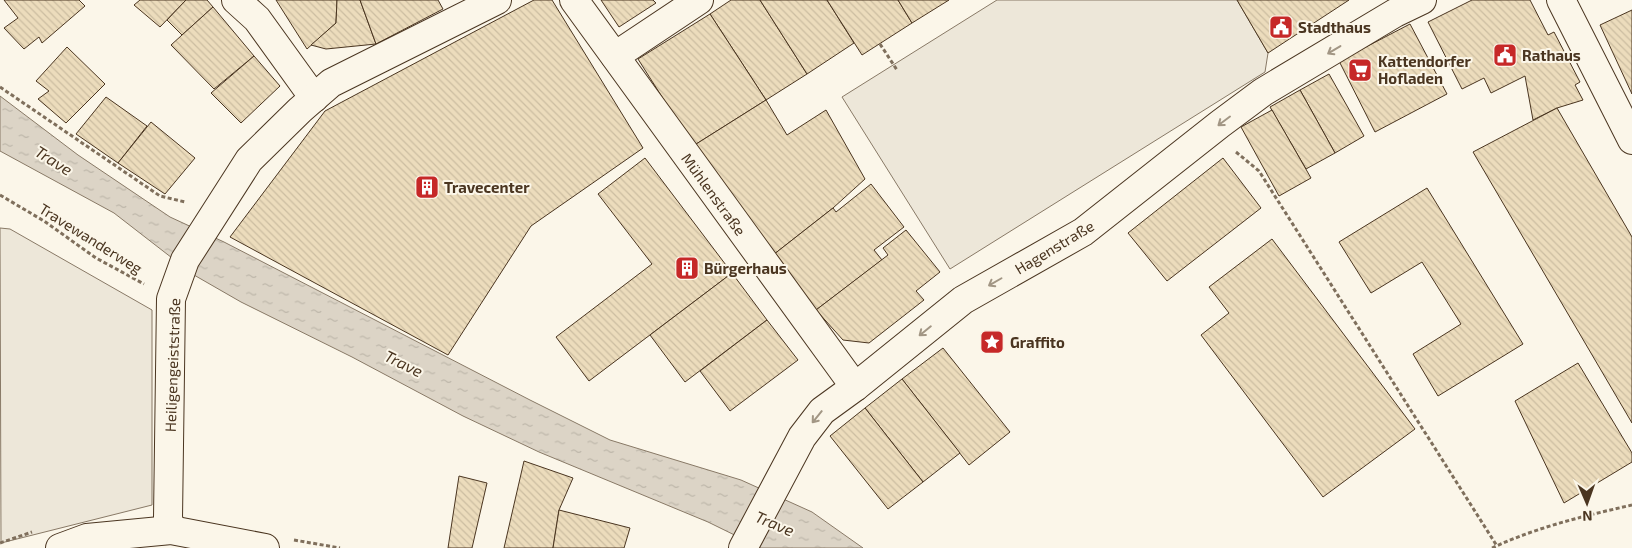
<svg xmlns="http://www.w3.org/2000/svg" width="1632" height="548" font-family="'Exo 2',sans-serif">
<defs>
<pattern id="water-ripples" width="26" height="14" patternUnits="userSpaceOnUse" patternTransform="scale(1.25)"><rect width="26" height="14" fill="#dcd4c6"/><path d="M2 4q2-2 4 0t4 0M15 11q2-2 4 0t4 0" fill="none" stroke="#beb7aa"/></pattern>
<pattern id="building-back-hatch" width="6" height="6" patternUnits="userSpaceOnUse" patternTransform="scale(1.25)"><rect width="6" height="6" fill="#ecdcbc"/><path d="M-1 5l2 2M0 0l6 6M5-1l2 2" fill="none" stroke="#ccbda1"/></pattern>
</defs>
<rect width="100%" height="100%" fill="#fbf6e9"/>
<g fill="#ede7d9" stroke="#887966">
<path d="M 997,0 L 1237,0 L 1268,53 L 1265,72 L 950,269 L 842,97 Z"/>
<path d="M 0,228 L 10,229 L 152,310 L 152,505 L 1,543 Z"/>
</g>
<path fill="url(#water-ripples)" stroke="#887966" d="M 0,96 L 78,155 L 170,217 L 224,242 L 530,400 L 610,440 L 741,480 L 812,512 L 863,548 L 761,548 L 708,522 L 539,452 L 463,416 L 352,357 L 241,302 L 194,275 L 114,213 L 0,151 Z"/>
<g fill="url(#building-back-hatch)" stroke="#4a3520">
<path d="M 4,0 L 79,0 L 85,6 L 42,43 L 39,37 L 24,49 L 4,28 L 18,18 Z"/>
<path d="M 140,0 L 186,0 L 160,27 L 134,5 Z"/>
<path d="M 186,0 L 207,0 L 213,7 L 182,35 L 167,20 Z"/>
<path d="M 276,0 L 337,0 L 336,23 L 307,49 Z"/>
<path d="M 337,0 L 360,0 L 376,44 L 326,49 L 311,45 L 336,23 Z"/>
<path d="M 360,0 L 438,0 L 443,9 L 376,44 Z"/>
<path d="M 534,0 L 552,0 L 643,148 L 531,226 L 448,355 L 230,237 L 325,111 Z"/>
<path d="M 601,0 L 653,0 L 656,3 L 619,27 Z"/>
<path d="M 731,0 L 760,0 L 807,74 L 766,100 L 710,14 Z"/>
<path d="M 760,0 L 827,0 L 854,43 L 807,74 Z"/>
<path d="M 827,0 L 898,0 L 912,23 L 862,55 Z"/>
<path d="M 898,0 L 949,0 L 912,23 Z"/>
<path d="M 1237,0 L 1349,0 L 1268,53 Z"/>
<path d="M 1472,0 L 1530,0 L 1548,35 L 1554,32 L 1580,82 L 1575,85 L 1583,100 L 1557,108 L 1533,120 L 1525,76 L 1491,93 L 1484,78 L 1462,89 L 1428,22 Z"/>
<path d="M 213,7 L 254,56 L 214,89 L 171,45 Z"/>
<path d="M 1632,10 L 1632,94 L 1600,25 Z"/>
<path d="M 710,14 L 766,100 L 693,146 L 638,59 Z"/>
<path d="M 1410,24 L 1447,94 L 1375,132 L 1339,61 Z"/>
<path d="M 67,47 L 105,84 L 66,123 L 38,99 L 49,91 L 36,81 Z"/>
<path d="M 254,56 L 280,86 L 241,123 L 211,93 Z"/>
<path d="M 1329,74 L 1364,136 L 1335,153 L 1300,90 Z"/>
<path d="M 1300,90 L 1335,153 L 1306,169 L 1270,107 Z"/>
<path d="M 106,97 L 147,126 L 118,163 L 76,134 Z"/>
<path d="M 766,100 L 787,135 L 826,110 L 865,179 L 833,208 L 773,255 L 693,146 Z"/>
<path d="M 1557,108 L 1632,237 L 1632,423 L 1473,152 Z"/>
<path d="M 1272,110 L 1311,178 L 1279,196 L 1241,127 Z"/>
<path d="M 151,122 L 195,158 L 165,194 L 118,163 Z"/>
<path d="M 645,158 L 732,273 L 589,381 L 556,337 L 652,264 L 598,194 Z"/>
<path d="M 1223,158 L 1261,208 L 1167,281 L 1128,233 Z"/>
<path d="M 871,184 L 904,227 L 874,250 L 882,260 L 816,310 L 773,255 L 833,208 L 836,212 Z"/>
<path d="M 1427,188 L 1523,344 L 1438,396 L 1413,354 L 1461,324 L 1422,262 L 1371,293 L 1339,242 Z"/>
<path d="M 906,230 L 940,272 L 916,291 L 924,300 L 869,343 L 843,340 L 816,310 L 888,255 L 883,248 Z"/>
<path d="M 1272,239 L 1415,429 L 1323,497 L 1201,335 L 1229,313 L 1209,287 Z"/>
<path d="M 732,273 L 767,320 L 685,382 L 650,335 Z"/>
<path d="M 767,320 L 798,360 L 730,411 L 700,371 Z"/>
<path d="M 943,348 L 1010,432 L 969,465 L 902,379 Z"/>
<path d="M 1578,363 L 1632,453 L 1632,462 L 1564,503 L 1515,401 Z"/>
<path d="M 902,379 L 960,453 L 923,482 L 865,408 Z"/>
<path d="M 865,408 L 923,482 L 888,509 L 830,436 Z"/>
<path d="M 524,461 L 573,478 L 559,510 L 553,548 L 504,548 Z"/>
<path d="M 459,476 L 487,483 L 472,548 L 448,548 Z"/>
<path d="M 559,510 L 630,528 L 624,548 L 553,548 Z"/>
</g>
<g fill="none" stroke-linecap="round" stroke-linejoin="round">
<g stroke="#4a3520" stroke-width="30">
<g id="minor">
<path d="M 236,0 L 257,19 L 314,98"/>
<path d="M 574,0 L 855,387"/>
<path d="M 1561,0 L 1632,140"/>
<path d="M 615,56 L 699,0"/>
<path d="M 171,530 L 168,518 L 171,299 L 185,260 L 249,160 L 300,110 L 331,83 L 497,0"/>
<path d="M 60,548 L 87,538 L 171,530 L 265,548"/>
<path d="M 743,548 L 802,437 L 822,411 L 855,387 L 963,300 L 1083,232 L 1220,124 L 1263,92 L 1395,13 L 1422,0"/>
</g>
</g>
<g stroke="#7f6f5c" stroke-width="3" stroke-dasharray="4 2.5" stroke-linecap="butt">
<path d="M 880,44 L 897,70"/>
<path d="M 0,87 L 160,196 L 185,202"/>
<path d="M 1236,152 L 1259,171 L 1497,546"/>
<path d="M 0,195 L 44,221 L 96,258 L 144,284"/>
<path d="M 294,540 L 340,548"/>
<path d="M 0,543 L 32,532"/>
<path d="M 1492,548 C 1537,527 1584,516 1632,505"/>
</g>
<use href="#minor" stroke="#fbf6e9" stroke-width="28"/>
</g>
<defs><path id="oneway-shaft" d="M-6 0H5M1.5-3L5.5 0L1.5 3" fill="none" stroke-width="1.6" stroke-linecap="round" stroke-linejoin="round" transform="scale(1.25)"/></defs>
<g stroke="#a29684">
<use href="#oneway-shaft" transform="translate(1334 50) rotate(149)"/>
<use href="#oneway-shaft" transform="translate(1224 121) rotate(143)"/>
<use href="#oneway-shaft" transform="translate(995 282) rotate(150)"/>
<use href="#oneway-shaft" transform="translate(925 331) rotate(141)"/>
<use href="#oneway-shaft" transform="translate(817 417) rotate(129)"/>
</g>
<defs>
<g id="civic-square" transform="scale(1.25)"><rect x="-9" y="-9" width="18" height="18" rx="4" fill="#c62828" stroke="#fbf6e9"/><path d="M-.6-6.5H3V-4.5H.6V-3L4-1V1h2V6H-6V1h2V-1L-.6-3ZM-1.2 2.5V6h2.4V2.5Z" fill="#fff"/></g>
<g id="supermarket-square" transform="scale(1.25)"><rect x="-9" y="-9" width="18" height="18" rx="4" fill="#c62828" stroke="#fbf6e9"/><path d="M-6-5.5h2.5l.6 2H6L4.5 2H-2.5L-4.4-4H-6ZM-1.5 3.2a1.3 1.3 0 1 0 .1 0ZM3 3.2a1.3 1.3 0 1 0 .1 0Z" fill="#fff"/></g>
<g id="building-square" transform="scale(1.25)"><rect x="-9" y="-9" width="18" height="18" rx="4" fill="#c62828" stroke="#fbf6e9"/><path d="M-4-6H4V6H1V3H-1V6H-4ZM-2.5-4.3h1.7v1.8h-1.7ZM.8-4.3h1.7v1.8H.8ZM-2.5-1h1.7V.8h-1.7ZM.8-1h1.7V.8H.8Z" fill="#fff"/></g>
<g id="sight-square" transform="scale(1.25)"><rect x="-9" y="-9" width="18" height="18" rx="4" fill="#c62828" stroke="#fbf6e9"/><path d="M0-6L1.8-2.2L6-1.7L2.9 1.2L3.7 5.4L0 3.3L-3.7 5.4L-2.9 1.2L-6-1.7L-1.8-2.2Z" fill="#fff"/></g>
</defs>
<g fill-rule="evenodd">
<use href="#civic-square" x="1281" y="27"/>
<use href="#civic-square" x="1505" y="55"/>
<use href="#supermarket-square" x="1360" y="70"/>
<use href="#building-square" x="427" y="187"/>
<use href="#building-square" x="687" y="268"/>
<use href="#sight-square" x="992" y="342"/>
</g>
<g text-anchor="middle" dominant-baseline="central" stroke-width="4" stroke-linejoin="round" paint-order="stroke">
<g font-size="15" font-weight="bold" fill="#4a3520" stroke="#fbf6e9" text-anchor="start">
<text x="1298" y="27">Stadthaus</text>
<text x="1522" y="55">Rathaus</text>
<text x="1378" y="61">Kattendorfer<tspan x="1378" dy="17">Hofladen</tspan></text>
<text x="444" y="187">Travecenter</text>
<text x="704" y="268">Bürgerhaus</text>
<text x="1010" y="342">Graffito</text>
</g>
<g font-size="15" fill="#4a3520" stroke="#fbf6e9">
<text transform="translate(714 194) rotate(54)">Mühlenstraße</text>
<text transform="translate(91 238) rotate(32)">Travewanderweg</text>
<text transform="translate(1054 247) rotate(-31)">Hagenstraße</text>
<text transform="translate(172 365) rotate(-88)">Heiligengeiststraße</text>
</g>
<g font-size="16" font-style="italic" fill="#4a3520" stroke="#fbf6e9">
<text transform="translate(54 160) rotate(32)">Trave</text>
<text transform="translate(404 363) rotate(26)">Trave</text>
<text transform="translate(775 523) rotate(23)">Trave</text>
</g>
</g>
<g transform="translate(1587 503) rotate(178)" stroke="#fbf6e9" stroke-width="4" paint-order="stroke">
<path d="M0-4L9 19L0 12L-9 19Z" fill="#4a3520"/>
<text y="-8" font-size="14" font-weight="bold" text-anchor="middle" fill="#4a3520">N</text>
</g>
</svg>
